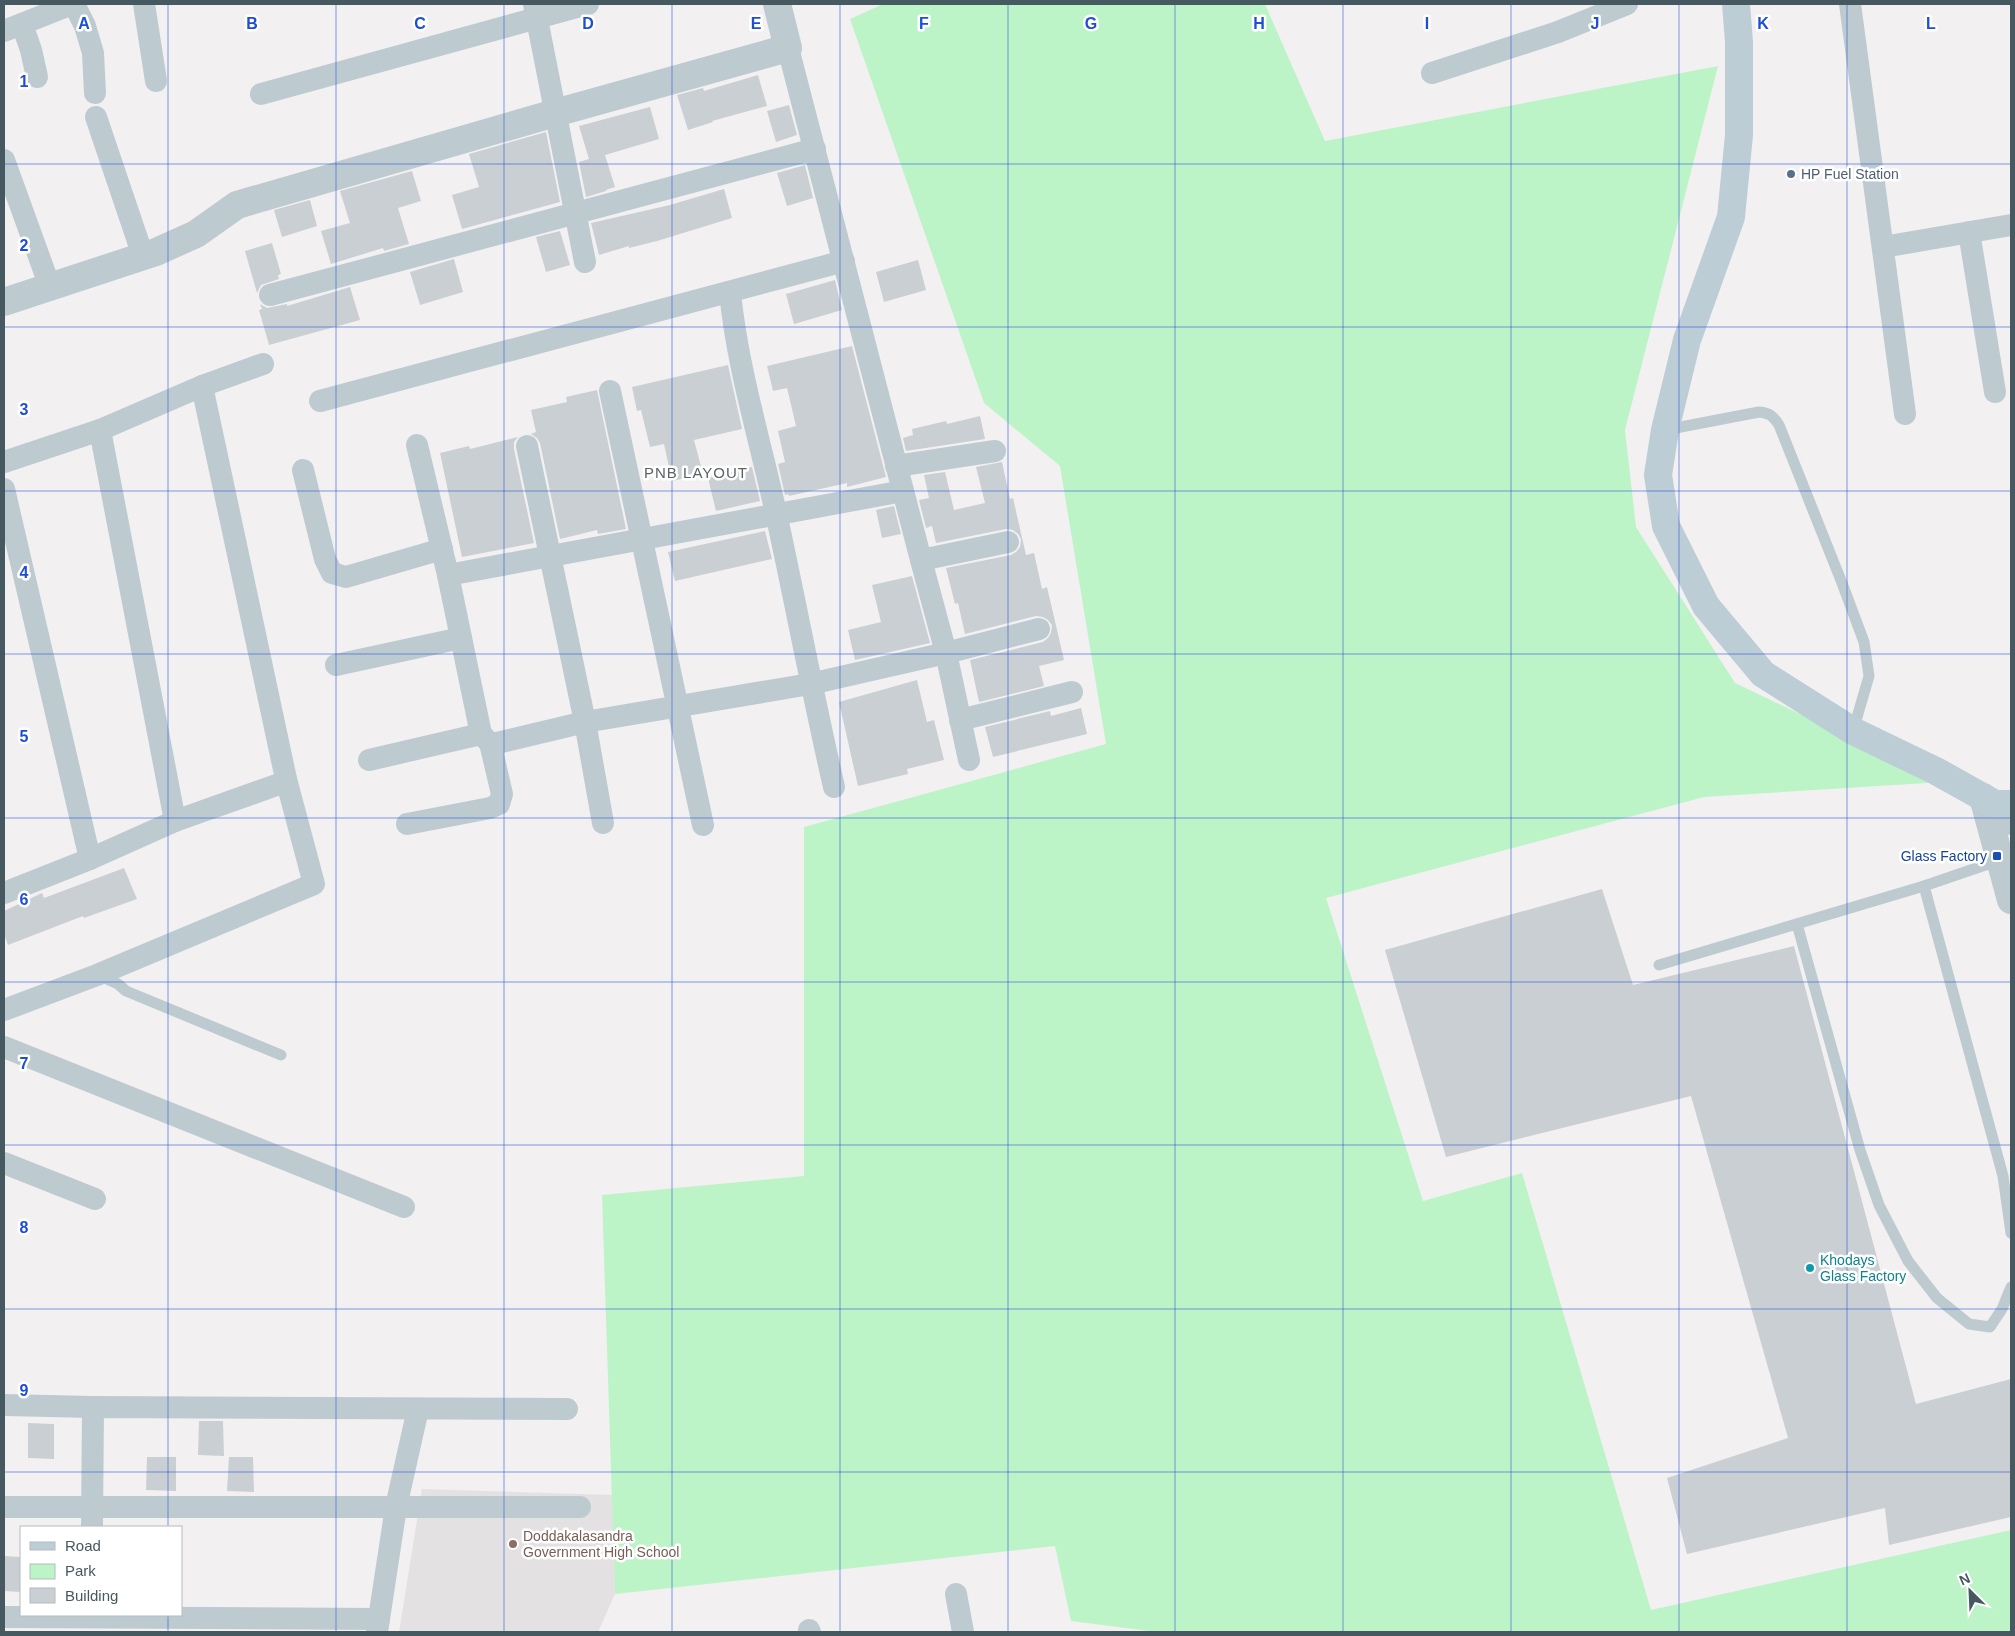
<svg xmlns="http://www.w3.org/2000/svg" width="2015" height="1636" font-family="Arial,sans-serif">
<rect width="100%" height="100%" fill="#f3f0f1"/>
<path fill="#e4e1e3" d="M 422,1489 L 612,1495 L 615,1594 L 598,1632 L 399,1632 Z"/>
<path fill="#bcf4c8" d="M 883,4 L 1265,4 L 1325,141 L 1718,66 L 1625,430 L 1636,527 L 1735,683 L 1943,782 L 1704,797 L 1326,898 L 1423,1201 L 1522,1173 L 1651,1610 L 2011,1530 L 2011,1632 L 1157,1632 L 1071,1621 L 1055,1546 L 615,1594 L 602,1195 L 804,1176 L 804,827 L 1106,744 L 1060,466 L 984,403 L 850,19 Z"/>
<g fill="#cacfd3">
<path d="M 758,75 L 767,106 L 712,121 L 713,122 L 688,130 L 677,95 L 703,88 L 704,91 Z"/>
<path d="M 789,105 L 797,135 L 776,142 L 767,111 Z"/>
<path d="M 650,107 L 659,139 L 605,155 L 615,187 L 606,190 L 606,191 L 586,197 L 579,162 L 589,159 L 579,126 Z"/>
<path d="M 546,132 L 560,202 L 462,229 L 452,195 L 479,187 L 469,154 Z"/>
<path d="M 805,165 L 813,198 L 787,206 L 777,173 Z"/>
<path d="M 412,171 L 421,201 L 398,208 L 409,244 L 384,251 L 383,248 L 331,264 L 321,231 L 350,223 L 340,191 Z"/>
<path d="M 724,189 L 732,218 L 657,241 L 629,248 L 629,246 L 599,255 L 591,223 L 670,205 Z"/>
<path d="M 310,200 L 317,226 L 282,237 L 274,210 Z"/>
<path d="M 560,231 L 570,265 L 546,272 L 536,237 Z"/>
<path d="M 272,243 L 281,274 L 278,275 L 279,279 L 261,285 L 257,293 L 245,251 Z"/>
<path d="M 454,259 L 463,292 L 420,305 L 410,272 Z"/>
<path d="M 918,260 L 926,290 L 884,302 L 876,272 Z"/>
<path d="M 835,280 L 842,310 L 794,324 L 786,294 Z"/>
<path d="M 350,287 L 360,320 L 269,345 L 259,310 L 262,309 L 260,304 L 267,308 L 287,304 L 287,306 Z"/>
<path d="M 852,346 L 886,477 L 847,487 L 847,483 L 789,496 L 788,494 L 785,495 L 778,464 L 785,462 L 778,431 L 796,426 L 787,388 L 773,391 L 767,366 Z"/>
<path d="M 728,365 L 742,429 L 694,440 L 703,474 L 672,481 L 664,444 L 650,447 L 641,410 L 637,411 L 632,387 Z"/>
<path d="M 597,390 L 626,529 L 598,534 L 597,530 L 560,539 L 540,443 L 537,438 L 531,434 L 536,432 L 531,410 L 567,402 L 566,397 Z"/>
<path d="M 980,416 L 985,439 L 906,451 L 903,438 L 913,435 L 912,429 L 946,421 L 947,424 Z"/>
<path d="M 518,437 L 514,442 L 514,449 L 534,543 L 462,557 L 440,453 L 469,446 L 470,449 Z"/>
<path d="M 1002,462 L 1010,499 L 1013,498 L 1026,555 L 1034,553 L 1042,589 L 1047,587 L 1064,660 L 1039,666 L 1044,686 L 979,702 L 970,660 L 1043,642 L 1048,638 L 1051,633 L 1052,625 L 1048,620 L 1043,617 L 1036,616 L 965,634 L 958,603 L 955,604 L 946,568 L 1011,555 L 1016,552 L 1020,547 L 1021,539 L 1018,534 L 1013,530 L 1006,529 L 936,543 L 932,526 L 926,528 L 919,500 L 929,498 L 924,475 L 945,472 L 954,510 L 985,503 L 976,467 Z"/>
<path d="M 752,467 L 760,501 L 716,511 L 708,478 Z"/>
<path d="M 894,506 L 901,534 L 882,538 L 876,510 Z"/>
<path d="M 765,531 L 772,559 L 675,581 L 668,552 Z"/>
<path d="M 912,576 L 930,643 L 855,660 L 848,630 L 881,622 L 872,585 Z"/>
<path d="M 917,680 L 927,722 L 934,720 L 944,760 L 907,769 L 908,774 L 858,786 L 839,702 Z"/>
<path d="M 1081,708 L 1087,734 L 993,757 L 985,727 L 1050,711 L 1051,716 Z"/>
<path d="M 124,868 L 137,899 L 84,918 L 83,916 L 8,945 L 4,934 L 4,911 L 42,893 L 44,898 Z"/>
<path d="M 1602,889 L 1633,985 L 1794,946 L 1916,1404 L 2011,1379 L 2011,1517 L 1889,1545 L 1885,1508 L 1687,1554 L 1667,1478 L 1788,1438 L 1691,1096 L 1446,1157 L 1385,950 Z"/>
<path d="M 199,1421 L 223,1421 L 224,1456 L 198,1455 Z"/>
<path d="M 28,1423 L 54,1424 L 54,1459 L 28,1458 Z"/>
<path d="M 147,1457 L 176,1457 L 176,1491 L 146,1490 Z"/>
<path d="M 229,1457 L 253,1457 L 254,1492 L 227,1491 Z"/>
<path d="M 4,1556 L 21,1557 L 21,1592 L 4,1591 Z"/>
</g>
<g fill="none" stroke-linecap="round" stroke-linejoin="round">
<g stroke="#bdcbd1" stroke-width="11">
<path d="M 1665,430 L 1759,412 C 1770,413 1773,416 1779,425 L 1842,583 L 1864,642 L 1869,676 L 1853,731"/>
<path d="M 1924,886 L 2003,1176 L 2011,1233"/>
<path d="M 1797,924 L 1860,1150 L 1879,1205 L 1908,1261 L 1937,1298 L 1969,1324 L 1990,1327 L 2002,1309 L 2011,1287"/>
<path d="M 1659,965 L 1924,886 L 2000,860"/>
<path d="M 98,975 L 118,984 L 126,991 L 281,1055"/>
</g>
<g stroke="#bdcbd1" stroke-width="22">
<path d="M 74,4 L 85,26 L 93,53 L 95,93"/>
<path d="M 144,4 L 156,81"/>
<path d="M 534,4 L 585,262"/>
<path d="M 1850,4 L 1905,414"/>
<path d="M 22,24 L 31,50 L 37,77"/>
<path d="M 4,31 L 72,4"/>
<path d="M 788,48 L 921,560 L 946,653 L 969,760"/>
<path d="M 1432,73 L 1558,32 L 1627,4"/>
<path d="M 261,94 L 588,4"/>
<path d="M 96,117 L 143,256"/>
<path d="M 4,160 L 50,287"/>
<path d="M 1969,232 L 1995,392"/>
<path d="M 1883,247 L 2011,225"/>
<path d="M 730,292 C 737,366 760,440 776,513 C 796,605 813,696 834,787"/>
<path d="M 270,295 L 815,149"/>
<path d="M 610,391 L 703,825"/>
<path d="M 320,401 L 844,261"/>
<path d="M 100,430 L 175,821"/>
<path d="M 417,445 L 448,575 L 481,734 L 490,743 L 497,743 L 585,722 L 810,684 L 946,653 L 1039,629"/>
<path d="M 527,446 L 585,722 L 603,823"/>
<path d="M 4,462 L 100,430 L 202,386 L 263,364"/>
<path d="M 896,466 L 995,451"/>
<path d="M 303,470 L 325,559 L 332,573 L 346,577 L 442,549"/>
<path d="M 4,489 L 90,859"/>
<path d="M 921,560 L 1008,542"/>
<path d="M 448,575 L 903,491"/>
<path d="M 336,665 L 461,638"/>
<path d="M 960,720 L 1072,692"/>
<path d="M 369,760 L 481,734"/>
<path d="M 407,824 L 490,808 L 499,804 L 502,794 L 490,743"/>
<path d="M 4,893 L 90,859 L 175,821 L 285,782 L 286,779"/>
<path d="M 4,1010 L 97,975 L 314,884 L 286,779 L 202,386"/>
<path d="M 4,1047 L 404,1207"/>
<path d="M 4,1163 L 95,1199"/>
<path d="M 4,1405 L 93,1407"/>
<path d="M 4,1507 L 580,1507"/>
<path d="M 92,1527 L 93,1407 L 567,1409"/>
<path d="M 956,1594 L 963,1632"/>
<path d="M 4,1617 L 379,1619"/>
<path d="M 809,1630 L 810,1632"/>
<path d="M 377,1632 L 396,1507 L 418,1409"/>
</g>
<g stroke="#bdcbd1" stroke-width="28">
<path d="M 4,302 L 156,252 L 196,234 L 237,205 L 247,202 L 555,113 L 788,48 L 777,4"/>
<path d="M 1983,797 L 2011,900"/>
<path d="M 2007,804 L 2011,821"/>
</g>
<path stroke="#bdcdd6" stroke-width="28" d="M 1736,4 L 1739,42 L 1739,135 L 1731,217 L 1687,340 L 1665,430 L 1658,475 L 1666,526 L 1706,606 L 1763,674 L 1853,731 L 1936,771 L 1995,804 L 2011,804"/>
</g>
<path fill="none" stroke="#1d4ed8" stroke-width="1" stroke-opacity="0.55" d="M 168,4 L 168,1527M 336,4 L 336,1632M 504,4 L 504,1632M 672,4 L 672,1632M 840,4 L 840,1632M 1008,4 L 1008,1632M 1175,4 L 1175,1632M 1343,4 L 1343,1632M 1511,4 L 1511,1632M 1679,4 L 1679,1632M 1847,4 L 1847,1632M 4,164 L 2011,164M 4,327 L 2011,327M 4,491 L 2011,491M 4,654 L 2011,654M 4,818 L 2011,818M 4,982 L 2011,982M 4,1145 L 2011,1145M 4,1309 L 2011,1309M 4,1472 L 2011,1472M 168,1615 L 168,1632"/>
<circle fill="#5c6f8a" stroke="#fff" stroke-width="2" cx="1791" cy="174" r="5"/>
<rect fill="#1a4fb4" stroke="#fff" stroke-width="2" x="1992" y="851" width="10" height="10" rx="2.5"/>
<circle fill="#0f9aa8" stroke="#fff" stroke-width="2" cx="1810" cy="1268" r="5"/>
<circle fill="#8d6e63" stroke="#fff" stroke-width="2" cx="513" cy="1544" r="5"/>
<g text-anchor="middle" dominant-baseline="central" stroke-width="5" stroke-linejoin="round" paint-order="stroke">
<g font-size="14" fill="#4e5e75" stroke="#fff" text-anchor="start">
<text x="1801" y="174">HP Fuel Station</text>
</g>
<g font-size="14" fill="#164399" stroke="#fff" text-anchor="end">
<text x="1987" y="856">Glass Factory</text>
</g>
<g font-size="14" fill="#0d838f" stroke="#fff" text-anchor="start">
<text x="1820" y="1260">Khodays<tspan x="1820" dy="16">Glass Factory</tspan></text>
</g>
<g font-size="14" fill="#785e54" stroke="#fff" text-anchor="start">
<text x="523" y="1536">Doddakalasandra<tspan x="523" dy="16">Government High School</tspan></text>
</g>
<g font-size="15" letter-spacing="1" fill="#5c6366" stroke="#fff">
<text x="696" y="472">PNB LAYOUT</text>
</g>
</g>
<g font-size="16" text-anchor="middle" font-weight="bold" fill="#1d4ed8" stroke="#fff" stroke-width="5" stroke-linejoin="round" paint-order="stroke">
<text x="84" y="29">A</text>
<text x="252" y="29">B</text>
<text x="420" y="29">C</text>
<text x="588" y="29">D</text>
<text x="756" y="29">E</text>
<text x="924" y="29">F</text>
<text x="1091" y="29">G</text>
<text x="1259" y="29">H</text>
<text x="1427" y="29">I</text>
<text x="1595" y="29">J</text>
<text x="1763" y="29">K</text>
<text x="1931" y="29">L</text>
<text x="24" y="87">1</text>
<text x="24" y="251">2</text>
<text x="24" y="415">3</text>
<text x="24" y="578">4</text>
<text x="24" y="742">5</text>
<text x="24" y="905">6</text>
<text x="24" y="1069">7</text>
<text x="24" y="1233">8</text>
<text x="24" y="1396">9</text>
</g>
<rect width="2015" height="1636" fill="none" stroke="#465860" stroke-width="10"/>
<rect x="20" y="1526" width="162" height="90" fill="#ffffff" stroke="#b5bcbf"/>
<rect x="30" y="1542" width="25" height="8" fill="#bdcdd6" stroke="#b5bcbf"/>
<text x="65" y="1551" font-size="15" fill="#465860">Road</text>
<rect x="30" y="1564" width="25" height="15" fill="#bcf4c8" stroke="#b5bcbf"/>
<text x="65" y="1576" font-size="15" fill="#465860">Park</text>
<rect x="30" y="1588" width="25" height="15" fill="#cacfd3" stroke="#b5bcbf"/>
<text x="65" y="1601" font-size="15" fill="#465860">Building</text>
<g transform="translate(1970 1591) rotate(336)" stroke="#ffffff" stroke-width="4" paint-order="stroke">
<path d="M0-4L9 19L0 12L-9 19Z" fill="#465860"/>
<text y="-8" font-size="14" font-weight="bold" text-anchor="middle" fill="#465860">N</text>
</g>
</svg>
